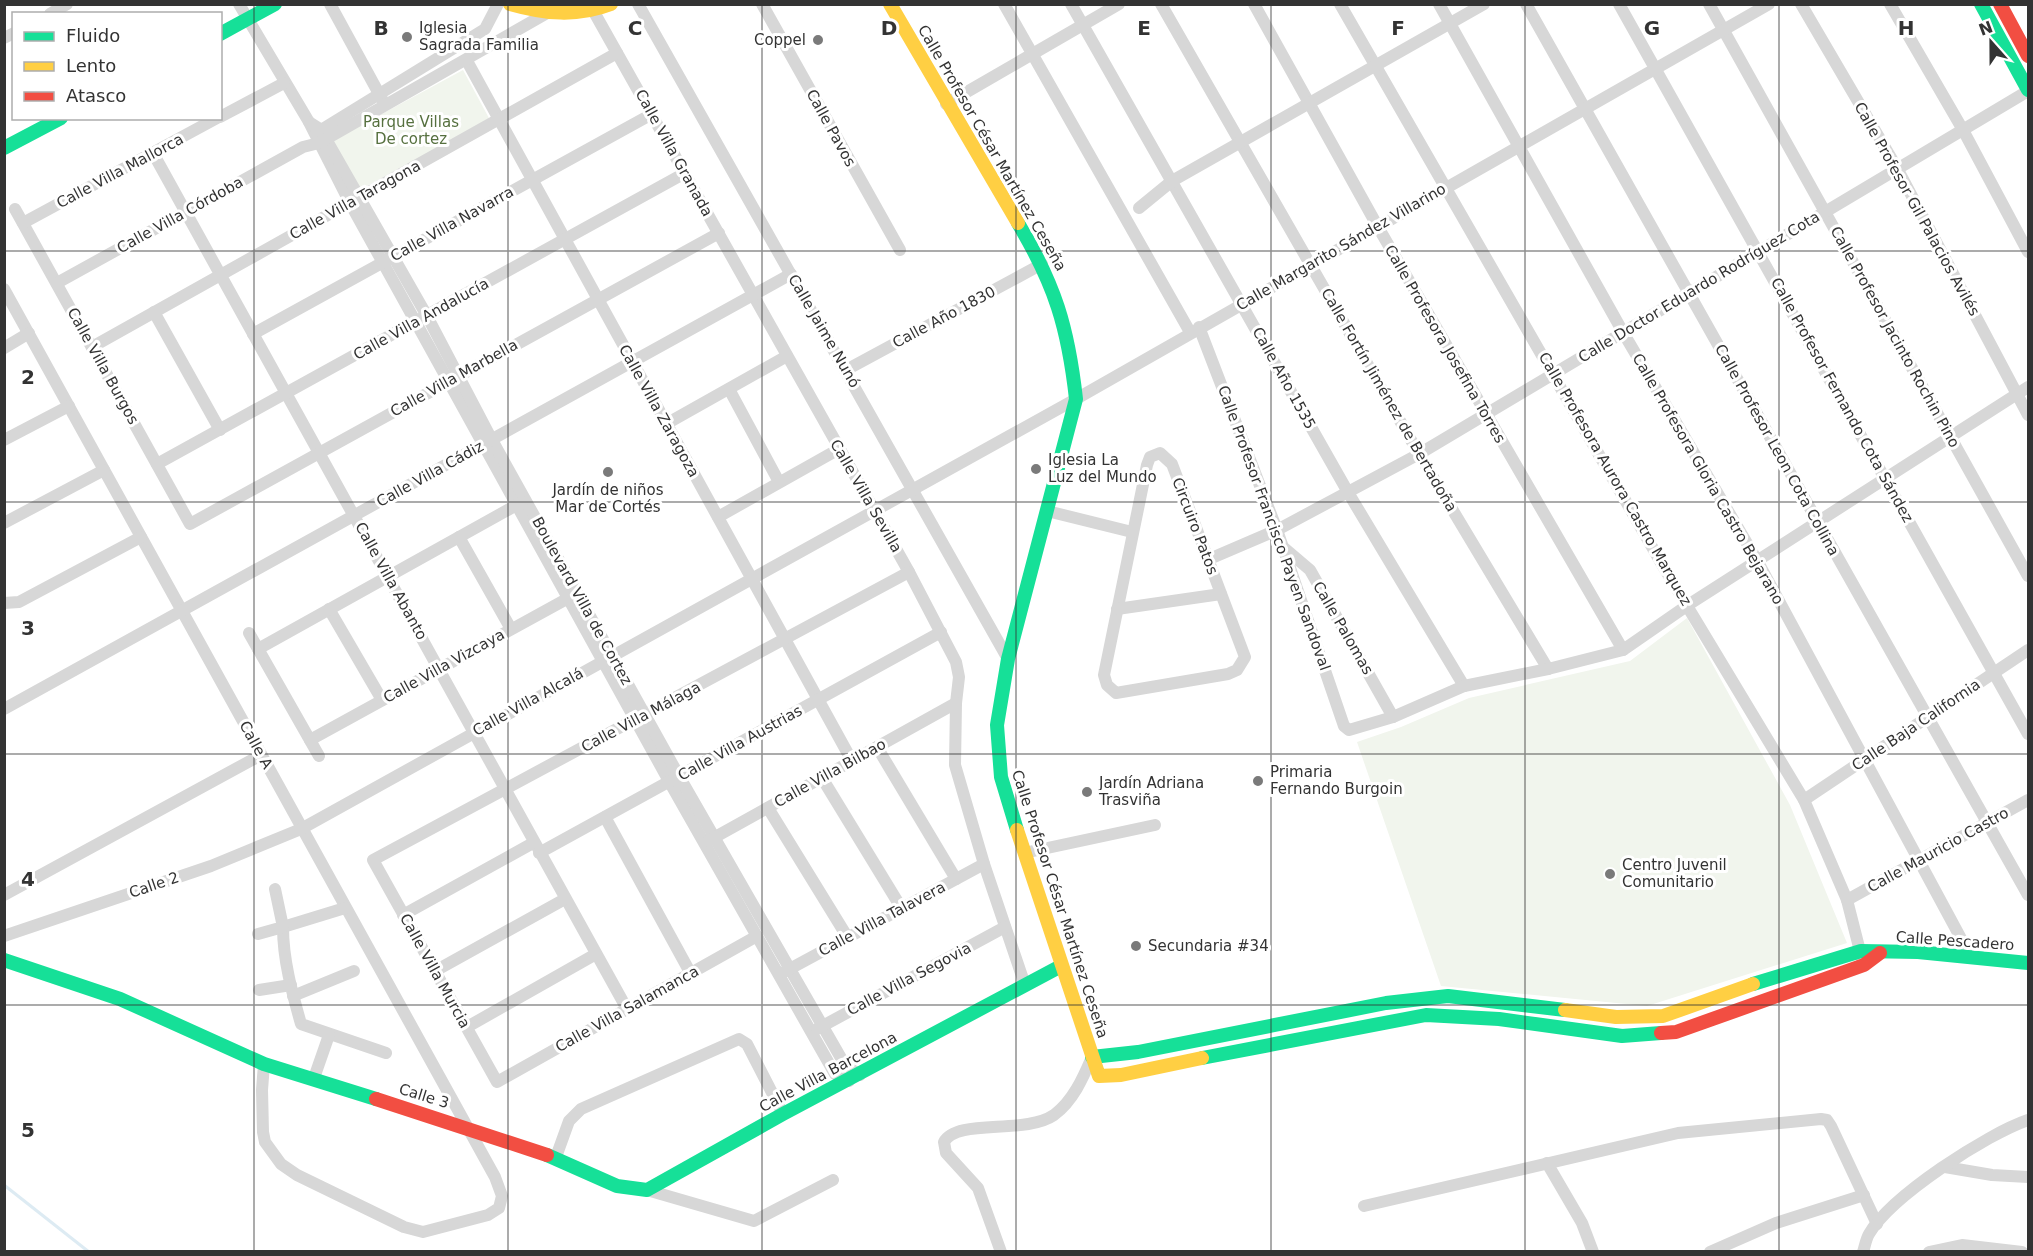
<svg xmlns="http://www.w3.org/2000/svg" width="2033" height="1256" font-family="'DejaVu Sans',sans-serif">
<rect width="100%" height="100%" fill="#fff"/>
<g fill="#f1f5ed">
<path d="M 463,70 L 490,120 L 359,190 L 332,141 Z"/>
<path d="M 1687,618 L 1790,805 L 1847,943 L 1647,1006 L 1441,986 L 1357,742 L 1401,727 L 1469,698 L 1630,661 Z"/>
</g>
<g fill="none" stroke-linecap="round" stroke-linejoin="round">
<path stroke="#ddebf3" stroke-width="3" d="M 4,1185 L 89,1252"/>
<g stroke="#d7d7d7" stroke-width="12">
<path d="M 239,4 L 309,122 L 350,203 L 669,781 L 835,1074 L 849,1081"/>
<path d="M 330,4 L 383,101"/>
<path d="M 638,4 L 1008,659"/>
<path d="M 762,4 L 900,250"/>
<path d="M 1004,4 L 1190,332"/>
<path d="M 1071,4 L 1349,494 L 1464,686"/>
<path d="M 1161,4 L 1419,454 L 1548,669"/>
<path d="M 1254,4 L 1378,227 L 1623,650"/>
<path d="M 1340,4 L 1663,566 L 1804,800 L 1847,900 L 1862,959"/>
<path d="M 1439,4 L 1624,334 L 1758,562 L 1971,957"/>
<path d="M 1526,4 L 2028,895"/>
<path d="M 1619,4 L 2028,734"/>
<path d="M 1709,4 L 2028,576"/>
<path d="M 1801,4 L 1897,168 L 2028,415"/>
<path d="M 1890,4 L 1963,130 L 2028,252"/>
<path d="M 594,12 L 909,572 L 956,662 L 959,677 L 956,703 L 955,765 L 984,864 L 1025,985"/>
<path d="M 50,14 L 67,4"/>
<path d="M 4,38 L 14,33"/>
<path d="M 467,61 L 852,761"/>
<path d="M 946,104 L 1119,4"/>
<path d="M 220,117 L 284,83"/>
<path d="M 309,122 L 320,129 L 326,139 L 427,316 L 492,440 L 679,776 L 845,1065 L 860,1075"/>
<path d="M 316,133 L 485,29 L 498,4"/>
<path d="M 153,153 L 627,1009"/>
<path d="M 1139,208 L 1172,181 L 1484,4"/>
<path d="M 15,209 L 190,524 L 719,233"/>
<path d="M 23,223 L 217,118"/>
<path d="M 57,283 L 303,147 L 319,143 L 547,13"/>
<path d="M 4,289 L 495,1177 L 502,1196 L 499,1208 L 488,1215 L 423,1232 L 404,1227 L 297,1175 L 281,1164 L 265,1142 L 263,1132 L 262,1090 L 264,1064"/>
<path d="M 154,312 L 220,430"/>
<path d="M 1199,327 L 1277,530 L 1344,726 L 1349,730 L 1393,717 L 1464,686 L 1548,669 L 1623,650 L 1688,605 L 2028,387"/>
<path d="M 253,334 L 652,114"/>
<path d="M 92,347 L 617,53"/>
<path d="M 4,348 L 29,333"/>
<path d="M 846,370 L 1042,264"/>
<path d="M 729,389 L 779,482"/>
<path d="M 666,424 L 787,356"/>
<path d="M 4,440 L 69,406"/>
<path d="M 1160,453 L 1172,464 L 1245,657 L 1237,670 L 1228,674 L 1116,693 L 1107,685 L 1104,675 L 1147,465 L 1150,457 Z"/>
<path d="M 157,464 L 685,173"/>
<path d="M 1047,511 L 1132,532"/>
<path d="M 718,517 L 839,449"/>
<path d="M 4,523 L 104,470"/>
<path d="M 459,537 L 511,629"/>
<path d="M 1283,547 L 1310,570 L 1393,717"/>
<path d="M 1207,560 L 1277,530 L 1419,454 L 2028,91"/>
<path d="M 4,603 L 19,602 L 141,537"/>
<path d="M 329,609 L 382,700"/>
<path d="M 1117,609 L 1221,594"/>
<path d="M 249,633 L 319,756"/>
<path d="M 258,649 L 522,502"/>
<path d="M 4,709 L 791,274"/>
<path d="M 310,740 L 574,595"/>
<path d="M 877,747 L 956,879"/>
<path d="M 822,778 L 902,909"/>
<path d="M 1804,800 L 2028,650"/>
<path d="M 768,808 L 848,938"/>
<path d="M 605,817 L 691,974"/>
<path d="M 708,841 L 956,703"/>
<path d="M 539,853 L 941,632"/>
<path d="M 1024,853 L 1155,825"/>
<path d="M 4,895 L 261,755"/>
<path d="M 1847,900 L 2028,800"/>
<path d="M 345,908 L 283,927 C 283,960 292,992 301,1024 L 386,1053"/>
<path d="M 403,915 L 533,843"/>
<path d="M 258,934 L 283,927 L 275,889"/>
<path d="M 4,936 L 211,866 L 301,829 L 1076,399 L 1769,4"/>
<path d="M 757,936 L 497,1082 L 373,860 L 909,572"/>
<path d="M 435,971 L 565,899"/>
<path d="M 784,972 L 984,864"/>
<path d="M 259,990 L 291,985"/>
<path d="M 293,996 L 354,971"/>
<path d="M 467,1027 L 596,954"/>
<path d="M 817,1029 L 1005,927"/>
<path d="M 314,1078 L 329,1035"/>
<path d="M 556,1157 L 569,1121 L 581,1109 L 739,1039 L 747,1044 L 783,1114"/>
<path d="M 1547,1163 L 1582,1223 L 1593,1252"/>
<path d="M 1945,1167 L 1992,1175 L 2028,1177"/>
<path d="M 647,1190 L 754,1221 L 833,1180"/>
<path d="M 1364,1206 L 1678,1133 L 1821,1119 L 1827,1120 L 1831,1126 L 1877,1224"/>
<path d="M 1001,1252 L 978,1188 L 946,1153 L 944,1142 C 957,1118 1025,1135 1054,1115 C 1073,1101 1083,1078 1092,1057"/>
<path d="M 1710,1252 L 1776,1223 L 1864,1195"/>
<path d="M 1863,1252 C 1865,1246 1866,1239 1869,1234 C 1891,1196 1987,1134 2028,1120"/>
<path d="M 1929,1252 L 1962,1245 L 2022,1252"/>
</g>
<g stroke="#16e098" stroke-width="14">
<path d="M 1981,4 L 2028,90"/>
<path d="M 220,34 L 275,4"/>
<path d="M 4,148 L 61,118"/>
<path d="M 1017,830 L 1001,777 L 997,725 L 1008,659 L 1076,399 C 1068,327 1055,285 1018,223"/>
<path d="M 4,960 L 120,999 L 264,1064 L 376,1099"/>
<path d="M 1753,984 L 1861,951 L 1918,952 L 2028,963"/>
<path d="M 1092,1057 L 1138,1052 L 1386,1003 L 1448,996 L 1565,1010"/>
<path d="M 1202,1058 L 1426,1015 L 1499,1019 L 1622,1036 L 1661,1033"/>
<path d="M 547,1155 L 617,1186 L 647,1190 L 783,1114 L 1061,966"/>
</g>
<g stroke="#ffcf43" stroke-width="14">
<path d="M 510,4 C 545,14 577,17 611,4"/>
<path d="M 890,4 L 1018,223"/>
<path d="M 1017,830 L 1099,1076 L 1121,1075 L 1202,1058"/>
<path d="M 1565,1010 L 1616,1017 L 1663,1016 L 1753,984"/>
</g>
<g stroke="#f24e42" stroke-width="14">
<path d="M 2000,4 L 2028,56"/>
<path d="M 1661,1033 L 1676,1032 L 1864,965 L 1880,953"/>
<path d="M 376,1099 L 547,1155"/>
</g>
</g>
<path fill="none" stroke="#333" stroke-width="1.5" stroke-opacity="0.55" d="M 254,4 L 254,1252M 508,4 L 508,1252M 762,4 L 762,1252M 1016,4 L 1016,1252M 1271,4 L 1271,1252M 1525,4 L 1525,1252M 1779,4 L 1779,1252M 4,251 L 2028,251M 4,502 L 2028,502M 4,754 L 2028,754M 4,1005 L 2028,1005"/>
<g fill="#7a7a7a" stroke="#fff" stroke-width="2">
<circle cx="407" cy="37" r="6"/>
<circle cx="818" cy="40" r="6"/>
<circle cx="1036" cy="469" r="6"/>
<circle cx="608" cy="472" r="6"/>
<circle cx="1258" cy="781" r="6"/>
<circle cx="1087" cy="792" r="6"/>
<circle cx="1610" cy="874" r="6"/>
<circle cx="1136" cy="946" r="6"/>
</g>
<g text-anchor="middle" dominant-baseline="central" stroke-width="6" stroke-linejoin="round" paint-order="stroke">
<g font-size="15" fill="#333" stroke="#fff" text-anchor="start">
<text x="419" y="28">Iglesia<tspan x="419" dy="17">Sagrada Familia</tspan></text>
<text x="806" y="40" text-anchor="end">Coppel</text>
<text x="1048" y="460">Iglesia La<tspan x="1048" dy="17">Luz del Mundo</tspan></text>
<text x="608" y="490" text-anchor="middle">Jardín de niños<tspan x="608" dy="17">Mar de Cortés</tspan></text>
<text x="1270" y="772">Primaria<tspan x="1270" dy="17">Fernando Burgoin</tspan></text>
<text x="1099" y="783">Jardín Adriana<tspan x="1099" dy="17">Trasviña</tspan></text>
<text x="1622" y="865">Centro Juvenil<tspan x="1622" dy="17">Comunitario</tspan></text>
<text x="1148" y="946">Secundaria #34</text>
</g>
<g font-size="15" fill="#56703f" stroke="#fff">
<text x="411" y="122">Parque Villas<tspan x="411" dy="17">De cortez</tspan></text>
</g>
<g font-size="15" fill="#333" stroke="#fff">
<text transform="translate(831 128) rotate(61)">Calle Pavos</text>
<text transform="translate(992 148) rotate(60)">Calle Profesor César Martínez Ceseña</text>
<text transform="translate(674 153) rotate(61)">Calle Villa Granada</text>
<text transform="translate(120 171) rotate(-28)">Calle Villa Mallorca</text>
<text transform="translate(355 200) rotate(-29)">Calle Villa Taragona</text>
<text transform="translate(1917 209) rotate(61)">Calle Profesor Gil Palacios Avilés</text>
<text transform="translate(180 215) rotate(-29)">Calle Villa Córdoba</text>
<text transform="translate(452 224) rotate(-29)">Calle Villa Navarra</text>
<text transform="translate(1341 247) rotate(-30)">Calle Margarito Sández Villarino</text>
<text transform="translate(1699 287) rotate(-31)">Calle Doctor Eduardo Rodríguez Cota</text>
<text transform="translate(944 317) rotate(-28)">Calle Año 1830</text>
<text transform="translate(421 319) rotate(-29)">Calle Villa Andalucía</text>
<text transform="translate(824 331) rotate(60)">Calle Jaime Nunó</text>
<text transform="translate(1895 337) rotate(61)">Calle Profesor Jacinto Rochin Pino</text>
<text transform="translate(1445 344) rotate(60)">Calle Profesora Josefina Torres</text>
<text transform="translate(103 366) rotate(61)">Calle Villa Burgos</text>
<text transform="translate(454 378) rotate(-29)">Calle Villa Marbella</text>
<text transform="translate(1284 378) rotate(61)">Calle Año 1535</text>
<text transform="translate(1389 400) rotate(60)">Calle Fortín Jiménez de Bertadoña</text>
<text transform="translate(1842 400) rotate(61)">Calle Profesor Fernando Cota Sández</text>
<text transform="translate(659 411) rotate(61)">Calle Villa Zaragoza</text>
<text transform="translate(1777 450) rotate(61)">Calle Profesor Leon Cota Collina</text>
<text transform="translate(430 474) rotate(-29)">Calle Villa Cádiz</text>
<text transform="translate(1615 479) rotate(60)">Calle Profesora Aurora Castro Marquez</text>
<text transform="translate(1708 479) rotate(60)">Calle Profesora Gloria Castro Bejarano</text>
<text transform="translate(866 496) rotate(60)">Calle Villa Sevilla</text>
<text transform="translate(1195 526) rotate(69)">Circuiro Patos</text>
<text transform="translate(1274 528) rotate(70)">Calle Profesor Francisco Payen Sandoval</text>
<text transform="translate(391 581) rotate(61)">Calle Villa Abanto</text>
<text transform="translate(582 601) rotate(61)">Boulevard Villa de Cortez</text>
<text transform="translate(1343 628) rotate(60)">Calle Palomas</text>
<text transform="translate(444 666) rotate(-29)">Calle Villa Vizcaya</text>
<text transform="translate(528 702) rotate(-29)">Calle Villa Alcalá</text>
<text transform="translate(641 717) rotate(-28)">Calle Villa Málaga</text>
<text transform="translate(1916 725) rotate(-34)">Calle Baja California</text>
<text transform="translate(740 743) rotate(-29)">Calle Villa Austrias</text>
<text transform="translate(256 745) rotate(61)">Calle A</text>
<text transform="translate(830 773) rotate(-29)">Calle Villa Bilbao</text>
<text transform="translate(1938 850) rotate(-29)">Calle Mauricio Castro</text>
<text transform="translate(154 885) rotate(-19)">Calle 2</text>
<text transform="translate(1060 904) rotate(72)">Calle Profesor César Martínez Ceseña</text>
<text transform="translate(882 919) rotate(-28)">Calle Villa Talavera</text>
<text transform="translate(1955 941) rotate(4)">Calle Pescadero</text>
<text transform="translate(435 971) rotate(61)">Calle Villa Murcia</text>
<text transform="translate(909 979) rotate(-28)">Calle Villa Segovia</text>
<text transform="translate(627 1009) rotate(-29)">Calle Villa Salamanca</text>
<text transform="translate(828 1072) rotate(-28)">Calle Villa Barcelona</text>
<text transform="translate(424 1096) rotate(17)">Calle 3</text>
</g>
</g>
<g font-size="20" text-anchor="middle" font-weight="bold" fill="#333" stroke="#fff" stroke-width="6" stroke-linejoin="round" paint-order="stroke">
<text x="381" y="35">B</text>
<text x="635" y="35">C</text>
<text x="889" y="35">D</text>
<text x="1144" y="35">E</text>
<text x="1398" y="35">F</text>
<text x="1652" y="35">G</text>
<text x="1906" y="35">H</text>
<text x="28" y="384">2</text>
<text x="28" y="635">3</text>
<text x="28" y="886">4</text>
<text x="28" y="1137">5</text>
</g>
<rect width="2033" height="1256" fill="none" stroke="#333333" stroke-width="12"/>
<rect x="12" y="12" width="210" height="108" fill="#ffffff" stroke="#adadad" stroke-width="1.5"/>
<rect x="24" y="32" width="30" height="9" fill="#16e098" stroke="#adadad" stroke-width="1.5"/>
<text x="66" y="42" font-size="18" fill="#333333">Fluido</text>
<rect x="24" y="62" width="30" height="9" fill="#ffcf43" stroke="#adadad" stroke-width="1.5"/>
<text x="66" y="72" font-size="18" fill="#333333">Lento</text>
<rect x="24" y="92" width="30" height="9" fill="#f24e42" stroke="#adadad" stroke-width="1.5"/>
<text x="66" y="102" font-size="18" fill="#333333">Atasco</text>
<g transform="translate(1991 42) rotate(339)" stroke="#ffffff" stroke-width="4.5" paint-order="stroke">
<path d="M0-4.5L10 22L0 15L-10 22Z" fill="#333333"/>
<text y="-9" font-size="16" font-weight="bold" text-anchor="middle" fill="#333333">N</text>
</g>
</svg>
